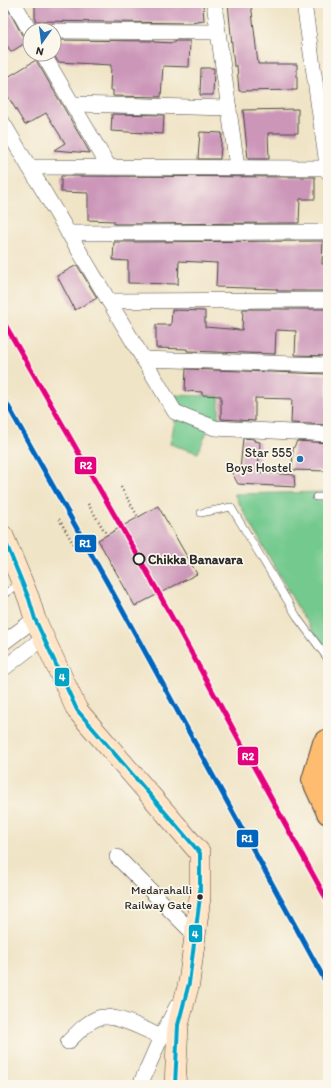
<svg xmlns="http://www.w3.org/2000/svg" width="331" height="1088" font-family="Itim,sans-serif">
<rect width="100%" height="100%" fill="#fbf7ec"/>
<filter id="ink" filterUnits="userSpaceOnUse"><feTurbulence type="fractalNoise" baseFrequency=".025" numOctaves="2"/><feDisplacementMap in="SourceGraphic" scale="8" xChannelSelector="R" yChannelSelector="G"/><feConvolveMatrix kernelMatrix="1 2 1 2 8 2 1 2 1" color-interpolation-filters="sRGB"/></filter>
<filter id="wash" filterUnits="userSpaceOnUse"><feTurbulence type="fractalNoise" baseFrequency=".012" numOctaves="4" result="noise"/><feDisplacementMap in="SourceGraphic" scale="16" xChannelSelector="R" yChannelSelector="G"/><feGaussianBlur stdDeviation="0.9" result="paint"/><feColorMatrix in="noise" values="0 0 0 0 0 0 0 0 0 0 0 0 0 0 0 0 0 1.4 0 .05"/><feComposite in="paint" operator="in"/></filter>
<g filter="url(#wash)">
<rect width="100%" height="100%" fill="#f0e4c6"/>
<g fill="#73c98e" stroke="#4f7a5c">
<path d="M 167,395 L 219,396 L 219,419 L 215,426 L 177,411 Z"/>
<path d="M 176,416 L 208,429 L 198,453 L 170,444 Z"/>
<path d="M 328,492 L 328,655 L 299,610 L 234,494 Z"/>
</g>
<g id="blocks">
<g fill="#cc96b9">
<path d="M 3,3 L 5,3 L 22,35 L 30,40 L 11,52 L 3,39 Z"/>
<path d="M 35,3 L 203,3 L 204,21 L 191,23 L 35,21 Z"/>
<path d="M 228,3 L 251,3 L 258,64 L 297,64 L 297,90 L 239,91 L 237,66 L 234,66 Z"/>
<path d="M 54,40 L 154,41 L 154,42 L 174,43 L 174,41 L 190,41 L 189,67 L 163,66 L 161,97 L 113,96 L 113,90 L 110,90 L 111,65 L 58,62 L 54,55 Z"/>
<path d="M 36,60 L 90,153 L 54,150 L 65,143 L 46,113 L 25,125 L 3,88 L 3,80 Z"/>
<path d="M 201,68 L 214,68 L 213,95 L 200,95 Z"/>
<path d="M 298,109 L 298,133 L 268,133 L 269,159 L 248,159 L 243,110 Z"/>
<path d="M 112,114 L 164,115 L 163,134 L 111,131 Z"/>
<path d="M 200,132 L 222,133 L 220,159 L 198,159 Z"/>
<path d="M 61,176 L 315,177 L 315,199 L 300,199 L 299,223 L 114,224 L 114,221 L 88,220 L 88,193 L 61,192 Z"/>
<path d="M 323,241 L 322,264 L 325,264 L 325,291 L 277,291 L 277,289 L 216,287 L 217,263 L 179,261 L 178,284 L 128,283 L 128,261 L 113,260 L 114,242 Z"/>
<path d="M 77,265 L 97,298 L 75,310 L 57,276 Z"/>
<path d="M 243,309 L 328,309 L 328,356 L 295,355 L 296,331 L 276,330 L 275,354 L 187,351 L 187,349 L 156,348 L 156,325 L 171,325 L 172,310 L 205,311 L 205,327 L 242,330 Z"/>
<path d="M 186,369 L 327,374 L 327,425 L 291,423 L 292,399 L 255,398 L 255,421 L 221,419 L 221,396 L 202,395 L 202,392 L 185,391 Z"/>
<path d="M 243,438 L 254,439 L 254,441 L 260,442 L 258,472 L 294,475 L 295,487 L 238,484 L 231,471 L 240,471 Z"/>
<path d="M 297,441 L 328,443 L 328,471 L 292,470 L 293,449 Z"/>
<path d="M 158,506 L 197,574 L 135,606 L 98,540 Z"/>
</g>
</g>
</g>
<g filter="url(#ink)">
<use href="#blocks" fill-opacity="0" stroke="#494742" stroke-width="1"/>
<g fill="none" stroke-linecap="round" stroke-linejoin="round">
<g stroke="#494742" stroke-width="8">
<g id="lane">
<path d="M 316,497 L 328,497"/>
<path d="M 201,513 L 231,507 L 299,620 L 328,659"/>
<path d="M 3,595 L 20,583"/>
</g>
</g>
<g stroke="#494742" stroke-width="16">
<g id="street">
<path d="M 14,3 L 30,31"/>
<path d="M 214,3 L 237,167"/>
<path d="M 304,3 L 328,172"/>
<path d="M 54,31 L 218,32"/>
<path d="M 43,54 L 109,167"/>
<path d="M 73,104 L 229,108"/>
<path d="M 3,123 L 175,412 L 215,428 L 328,434"/>
<path d="M 29,167 L 328,168"/>
<path d="M 68,233 L 328,232"/>
<path d="M 109,301 L 328,300"/>
<path d="M 143,359 L 328,365"/>
<path d="M 3,643 L 35,619"/>
<path d="M 3,669 L 43,638"/>
<path d="M 117,857 L 195,935"/>
<path d="M 68,1042 C 76,1034 87,1022 98,1018 C 115,1013 146,1030 161,1037"/>
<path d="M 140,1085 L 161,1037 L 177,1006"/>
</g>
</g>
<g stroke="#494742" stroke-width="22">
<path id="secondary" d="M 3,536 L 29,599 L 35,619 L 77,710 L 200,853 L 200,897 L 189,983 L 178,1025 L 175,1085"/>
</g>
<g stroke="#494742" stroke-width="24">
<path id="primary" d="M 328,740 L 324,743 L 313,780 L 328,813"/>
</g>
<g stroke="#494742" stroke-width="2.5" stroke-dasharray="1 3" stroke-linecap="butt">
<path d="M 121,487 L 138,517"/>
<path d="M 88,504 L 107,535"/>
<path d="M 59,519 L 78,552"/>
</g>
<use href="#lane" stroke="#fff" stroke-width="7"/>
<use href="#street" stroke="#fff" stroke-width="15"/>
<use href="#secondary" stroke="#ffe4c6" stroke-width="21"/>
<use href="#primary" stroke="#febc70" stroke-width="22"/>
<path stroke="#2b2b2b" stroke-width="3" d="M 3,321 L 146,570 L 328,902"/>
<g stroke="#fbf7ec" stroke-width="7">
<path id="bus-1" d="M 3,536 L 29,599 L 35,619 L 77,710 L 200,853 L 200,897 L 189,983 L 178,1025 L 175,1085"/>
</g>
<use href="#bus-1" stroke="#02a3c6" stroke-width="4"/>
<g stroke="#fbf7ec" stroke-width="8">
<path id="rail-1" d="M 3,397 L 108,584 L 328,986"/>
</g>
<g stroke="#fbf7ec" stroke-width="8">
<path id="rail-2" d="M 3,321 L 146,570 L 328,902"/>
</g>
<use href="#rail-1" stroke="#0065bd" stroke-width="5"/>
<use href="#rail-2" stroke="#e5007d" stroke-width="5"/>
</g>
</g>
<circle fill="#1f6fb2" stroke="#fbf7ec" stroke-width="1.5" cx="300" cy="459" r="4"/>
<circle fill="#fbf7ec" stroke="#2b2b2b" stroke-width="2" cx="139" cy="559" r="5.5"/>
<circle fill="#2b2b2b" stroke="#fbf7ec" stroke-width="1.5" cx="200" cy="897" r="3.5"/>
<g text-anchor="middle" dominant-baseline="central" stroke-width="3.5" stroke-linejoin="round" paint-order="stroke">
<g font-size="12" fill="#2b2b2b" stroke="#fbf7ec" text-anchor="end">
<text x="192" y="890">Medarahalli<tspan x="192" dy="15">Railway Gate</tspan></text>
</g>
<g font-size="13" fill="#2b2b2b" stroke="#fbf7ec" text-anchor="end">
<text x="292" y="452">Star 555<tspan x="292" dy="15">Boys Hostel</tspan></text>
</g>
<g font-size="13" font-weight="bold" fill="#2b2b2b" stroke="#fbf7ec" text-anchor="start">
<text x="148" y="559">Chikka Banavara</text>
</g>
</g>
<g stroke="#fbf7ec" stroke-width="1.5">
<rect x="74" y="456" width="23" height="19" rx="4" fill="#e5007d"/>
<rect x="74" y="534" width="23" height="19" rx="4" fill="#0065bd"/>
<rect x="54" y="667" width="16" height="20" rx="4" fill="#02a3c6"/>
<rect x="237" y="746" width="22" height="20" rx="4" fill="#e5007d"/>
<rect x="236" y="829" width="23" height="19" rx="4" fill="#0065bd"/>
<rect x="188" y="924" width="15" height="19" rx="4" fill="#02a3c6"/>
</g>
<g font-size="11" text-anchor="middle" font-weight="bold" fill="#fff">
<text x="86" y="469">R2</text>
<text x="85" y="547">R1</text>
<text x="62" y="681">4</text>
<text x="248" y="760">R2</text>
<text x="247" y="842">R1</text>
<text x="195" y="938">4</text>
</g>
<rect width="331" height="1088" fill="none" stroke="#fbf7ec" stroke-width="16"/>
<g transform="translate(42 42) rotate(194)"><circle r="19" fill="#fbf7ec" stroke="#a8a59f"/>
<path d="M0-3L7 15L0 10L-7 15Z" fill="#1f6fb2"/>
<text y="-6" font-size="11" font-weight="bold" text-anchor="middle" fill="#2b2b2b">N</text>
</g>
</svg>
